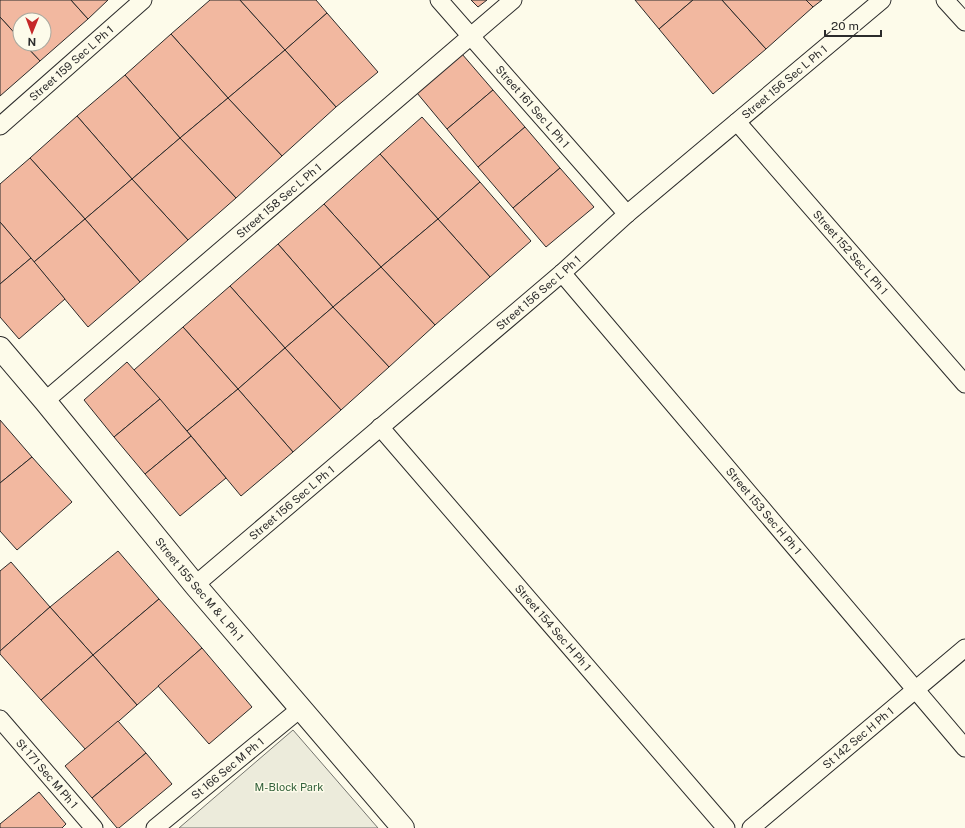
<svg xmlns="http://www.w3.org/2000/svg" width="965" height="828" font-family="'Public Sans',sans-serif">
<rect width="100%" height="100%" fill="#fdfbea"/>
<path fill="#ecebdb" stroke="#74746e" d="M 293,730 L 378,828 L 179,828 Z"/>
<g fill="#f2b8a0" stroke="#2b2b2b">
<path d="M 0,0 L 71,0 L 88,19 L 40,61 L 24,44 L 44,44 L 44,20 L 20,20 L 20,39 L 0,17 Z"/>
<path d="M 71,0 L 108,0 L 88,19 Z"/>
<path d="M 210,0 L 240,0 L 285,50 L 228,98 L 171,34 Z"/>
<path d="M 240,0 L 316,0 L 327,13 L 285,50 Z"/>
<path d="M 471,0 L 487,0 L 478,7 Z"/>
<path d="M 635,0 L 693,0 L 659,29 Z"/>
<path d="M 693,0 L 722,0 L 766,49 L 713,94 L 659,29 Z"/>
<path d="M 722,0 L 806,0 L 813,7 L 766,49 Z"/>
<path d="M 806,0 L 822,0 L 813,7 Z"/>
<path d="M 327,13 L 378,72 L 336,107 L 285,50 Z"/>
<path d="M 0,17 L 20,39 L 20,44 L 24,44 L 40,61 L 0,96 Z"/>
<path d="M 171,34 L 228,98 L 180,138 L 125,75 Z"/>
<path d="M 285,50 L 336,107 L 282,156 L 228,98 Z"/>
<path d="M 462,54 L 493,90 L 447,129 L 417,93 Z"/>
<path d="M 125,75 L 180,138 L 132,179 L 77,116 Z"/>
<path d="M 493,90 L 525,127 L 478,167 L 447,129 Z"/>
<path d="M 228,98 L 282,156 L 236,198 L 180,138 Z"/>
<path d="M 77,116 L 132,179 L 85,219 L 30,158 Z"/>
<path d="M 422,117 L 480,182 L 438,219 L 380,154 Z"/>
<path d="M 525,127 L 560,168 L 513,208 L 478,167 Z"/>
<path d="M 180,138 L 236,198 L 188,240 L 132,179 Z"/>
<path d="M 380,154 L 438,219 L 381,267 L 324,204 Z"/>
<path d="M 30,158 L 85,219 L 34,262 L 0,222 L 0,184 Z"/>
<path d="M 560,168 L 594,207 L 546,247 L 513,208 Z"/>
<path d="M 132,179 L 188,240 L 140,282 L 85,219 Z"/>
<path d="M 480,182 L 531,241 L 490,277 L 438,219 Z"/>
<path d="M 324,204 L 381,267 L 333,307 L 278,244 Z"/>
<path d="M 85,219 L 140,282 L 88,327 L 34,262 Z"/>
<path d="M 438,219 L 490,277 L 435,325 L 381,267 Z"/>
<path d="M 0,222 L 31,258 L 0,284 Z"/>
<path d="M 278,244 L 333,307 L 285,348 L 230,286 Z"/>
<path d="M 31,258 L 65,299 L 19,339 L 0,317 L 0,284 Z"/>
<path d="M 381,267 L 435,325 L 389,367 L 333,307 Z"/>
<path d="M 230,286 L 285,348 L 238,389 L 183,327 Z"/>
<path d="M 333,307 L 389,367 L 341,410 L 285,348 Z"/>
<path d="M 183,327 L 238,389 L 187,431 L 134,370 Z"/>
<path d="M 285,348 L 341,410 L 293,452 L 238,389 Z"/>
<path d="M 127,362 L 160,399 L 114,437 L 84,400 Z"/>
<path d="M 238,389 L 293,452 L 241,496 L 187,431 Z"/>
<path d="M 160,399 L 191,436 L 145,474 L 114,437 Z"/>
<path d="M 0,420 L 32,457 L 0,483 Z"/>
<path d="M 191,436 L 226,478 L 180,516 L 145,474 Z"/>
<path d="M 32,457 L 72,502 L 17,550 L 0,531 L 0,483 Z"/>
<path d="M 118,551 L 159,599 L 93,655 L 50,607 Z"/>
<path d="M 11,562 L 50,607 L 0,651 L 0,571 Z"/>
<path d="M 159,599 L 202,648 L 137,705 L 93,655 Z"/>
<path d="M 50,607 L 93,655 L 41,700 L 0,654 L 0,651 Z"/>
<path d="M 202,648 L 252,707 L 209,744 L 158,686 Z"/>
<path d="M 93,655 L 137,705 L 86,750 L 41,700 Z"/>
<path d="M 118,721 L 146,753 L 92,798 L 65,766 Z"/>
<path d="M 146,753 L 172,784 L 119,828 L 117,828 L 92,798 Z"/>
<path d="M 39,792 L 66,824 L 62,828 L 0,828 L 0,824 Z"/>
</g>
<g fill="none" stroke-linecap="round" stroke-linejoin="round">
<g stroke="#2b2b2b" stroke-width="19">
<g id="street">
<path id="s1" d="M 439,0 L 627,214"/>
<path d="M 945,0 L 965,22"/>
<path id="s2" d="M 737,122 L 965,384"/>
<path id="s3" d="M 0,126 L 143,0"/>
<path id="s4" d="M 562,273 L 965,748"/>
<path id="s5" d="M 45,401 L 513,0"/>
<path id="s6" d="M 380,427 L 726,828"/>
<path id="s7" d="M 195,585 L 562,273 L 627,214 L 882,0"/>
<path id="s8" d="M 0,719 L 94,828"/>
<path id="s9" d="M 155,828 L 300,709"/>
<path id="s10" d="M 751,828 L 965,648"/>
</g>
</g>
<g stroke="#2b2b2b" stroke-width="24">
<g id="secondary">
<path id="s11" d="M 0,348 L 45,401 L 195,585 L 403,828"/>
</g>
</g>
<use href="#street" stroke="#fdfbea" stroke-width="17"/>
<use href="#secondary" stroke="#fdfbea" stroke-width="22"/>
</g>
<g text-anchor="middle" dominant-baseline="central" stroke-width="3" stroke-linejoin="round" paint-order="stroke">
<g font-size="11" fill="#2b2b2b" stroke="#fdfbea">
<text stroke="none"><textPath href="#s3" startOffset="95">Street 159 Sec L Ph 1</textPath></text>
<text stroke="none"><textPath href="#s7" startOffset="775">Street 156 Sec L Ph 1</textPath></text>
<text stroke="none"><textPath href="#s1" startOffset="142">Street 161 Sec L Ph 1</textPath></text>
<text stroke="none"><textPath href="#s5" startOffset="308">Street 158 Sec L Ph 1</textPath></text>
<text stroke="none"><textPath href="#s2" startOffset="173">Street 152 Sec L Ph 1</textPath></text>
<text stroke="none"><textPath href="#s7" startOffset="451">Street 156 Sec L Ph 1</textPath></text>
<text stroke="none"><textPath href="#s7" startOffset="127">Street 156 Sec L Ph 1</textPath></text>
<text stroke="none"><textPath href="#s4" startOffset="312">Street 153 Sec H Ph 1</textPath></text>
<text stroke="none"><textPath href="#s11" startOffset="313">Street 155 Sec M &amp; L Ph 1</textPath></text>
<text stroke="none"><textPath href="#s6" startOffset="265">Street 154 Sec H Ph 1</textPath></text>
<text stroke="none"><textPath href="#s10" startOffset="140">St 142 Sec H Ph 1</textPath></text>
<text stroke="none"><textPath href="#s9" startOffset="94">St 166 Sec M Ph 1</textPath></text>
<text stroke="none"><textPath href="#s8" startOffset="72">St 171 Sec M Ph 1</textPath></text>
</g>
<g font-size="11" fill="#34623c" stroke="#fdfbea">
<text x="289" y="787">M-Block Park</text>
</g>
</g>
<g transform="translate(32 32) rotate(181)"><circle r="19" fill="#fdfbea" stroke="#a9a89e"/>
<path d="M0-3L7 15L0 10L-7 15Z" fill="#c62828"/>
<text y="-6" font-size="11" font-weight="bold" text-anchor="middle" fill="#2b2b2b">N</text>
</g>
<path d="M825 30v6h56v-6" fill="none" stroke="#2b2b2b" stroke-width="2"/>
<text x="831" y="30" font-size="12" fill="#2b2b2b" stroke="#fdfbea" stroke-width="3" paint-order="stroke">20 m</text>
</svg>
